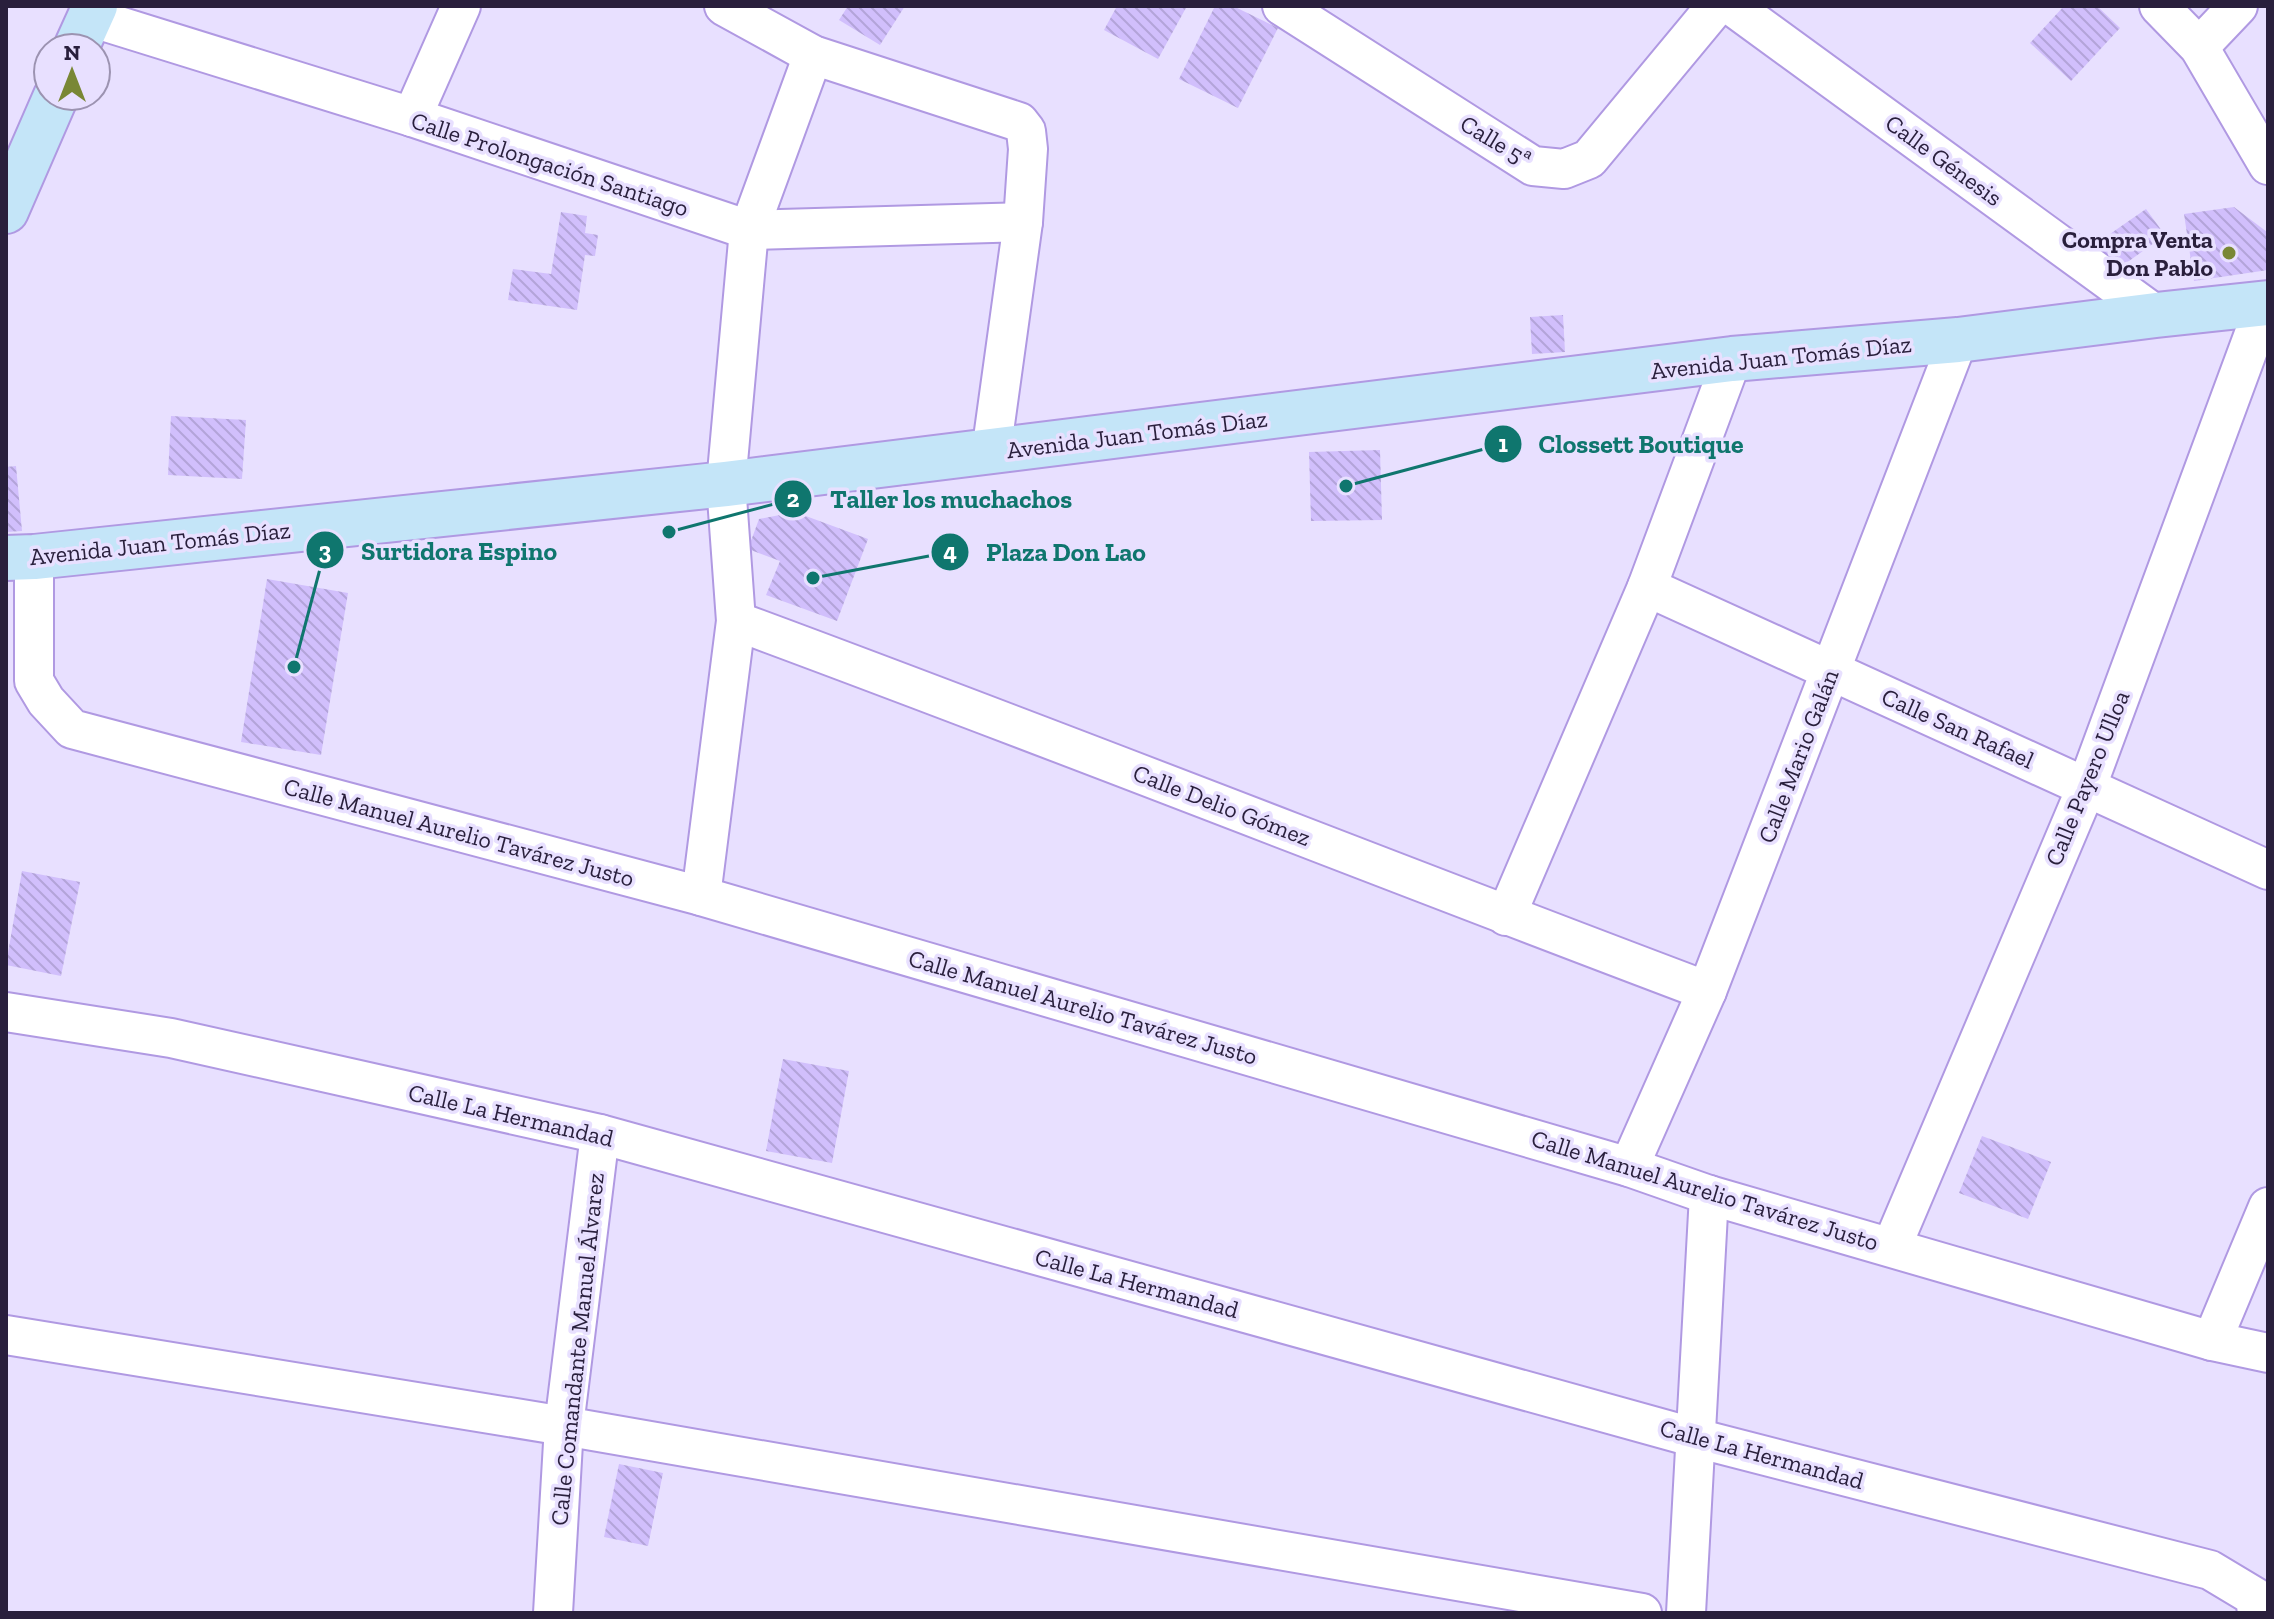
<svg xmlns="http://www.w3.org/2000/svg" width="2274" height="1619" font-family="'Zilla Slab',serif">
<defs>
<pattern id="building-back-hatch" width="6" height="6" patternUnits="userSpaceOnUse" patternTransform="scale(2)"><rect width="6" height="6" fill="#d1bffc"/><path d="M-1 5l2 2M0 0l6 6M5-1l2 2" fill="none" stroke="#b3a4d9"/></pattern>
</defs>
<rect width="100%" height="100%" fill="#e8e0ff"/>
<g fill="url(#building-back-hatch)">
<path d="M 848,6 L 905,6 L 880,45 L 839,20 Z"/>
<path d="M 1117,6 L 1187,6 L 1158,59 L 1104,30 Z"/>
<path d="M 1215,6 L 1233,6 L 1278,28 L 1238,108 L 1179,79 Z"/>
<path d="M 2064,6 L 2097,6 L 2120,28 L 2071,81 L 2030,43 Z"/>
<path d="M 2234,207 L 2267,232 L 2268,270 L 2194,281 L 2184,214 Z"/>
<path d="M 2146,209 L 2165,235 L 2118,269 L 2097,243 Z"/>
<path d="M 561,212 L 587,216 L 585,233 L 598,235 L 595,256 L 585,255 L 577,310 L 508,300 L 513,269 L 551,274 Z"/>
<path d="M 1563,315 L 1565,352 L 1532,354 L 1530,317 Z"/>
<path d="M 171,416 L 246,420 L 242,479 L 168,475 Z"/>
<path d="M 1380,450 L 1382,520 L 1311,521 L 1309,452 Z"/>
<path d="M 16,466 L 22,531 L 6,532 L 6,467 Z"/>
<path d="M 795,512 L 868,539 L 837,621 L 766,595 L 780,561 L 748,549 L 759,519 Z"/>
<path d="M 267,579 L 348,593 L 321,755 L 241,742 Z"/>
<path d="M 22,871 L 80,882 L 61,976 L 6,965 Z"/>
<path d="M 783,1059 L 849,1071 L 832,1163 L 766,1151 Z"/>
<path d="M 1982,1136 L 2051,1162 L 2028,1219 L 1959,1193 Z"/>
<path d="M 619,1464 L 663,1473 L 648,1546 L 604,1537 Z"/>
</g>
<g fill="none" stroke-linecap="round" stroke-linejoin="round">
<g stroke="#b099e2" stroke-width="42">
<g id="street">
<path d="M 724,6 L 813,55 L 1019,122 L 1026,131 L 1028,149 L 1023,222 L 991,453"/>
<path d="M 1282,6 L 1533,166 L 1564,169 L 1589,159 L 1716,6"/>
<path d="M 1732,6 L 2156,315"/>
<path d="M 2159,6 L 2199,47 L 2268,165"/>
<path d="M 90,17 L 412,117 L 749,230 L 1023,222"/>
<path d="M 2199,47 L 2238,6"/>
<path d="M 412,117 L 461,6"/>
<path d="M 34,557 L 34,681 L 46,701 L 72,729 L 701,896 L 1629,1167 L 1709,1195 L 2212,1341 L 2268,1353"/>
<path d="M 1647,587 L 2268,870"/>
<path d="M 736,621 C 1061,741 1383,869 1707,991"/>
<path d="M 701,896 L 736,621 L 726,484 L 749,230 L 813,55"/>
<path d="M 1506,916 L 1647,587 L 1732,359"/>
<path d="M 6,1012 L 171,1038 L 600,1134 L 1696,1438 L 2210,1570 L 2255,1597 L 2257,1613"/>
<path d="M 1629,1167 L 1707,991 L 1958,340"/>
<path d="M 1892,1246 L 2087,786 L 2265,304"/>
<path d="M 6,1335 L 564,1426 L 1642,1613"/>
<path d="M 2212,1341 L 2268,1207"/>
<path d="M 553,1613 L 564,1426 L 600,1134"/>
<path d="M 1686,1613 L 1709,1195"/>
</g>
</g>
<g stroke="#b099e2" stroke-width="48">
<g id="secondary">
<path d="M 76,48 L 95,6"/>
<path d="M 6,211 L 56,96"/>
<path d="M 6,558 L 34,557 L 726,484 L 1732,359 L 1958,340 L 2156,315 L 2268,303"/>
</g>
</g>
<use href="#street" stroke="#fff" stroke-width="38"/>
<use href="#secondary" stroke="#c4e5f8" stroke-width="44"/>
</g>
<circle fill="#798735" stroke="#e8e0ff" stroke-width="3" cx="2229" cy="253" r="8"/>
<g text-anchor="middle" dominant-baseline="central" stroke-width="7" stroke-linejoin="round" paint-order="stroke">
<g font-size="24" fill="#291f3c" stroke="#e8e0ff">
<text transform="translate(1496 141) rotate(31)">Calle 5ª</text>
<text transform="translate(1944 160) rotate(36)">Calle Génesis</text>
<text transform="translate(550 164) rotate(18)">Calle Prolongación Santiago</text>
<text transform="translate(1781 357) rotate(-6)">Avenida Juan Tomás Díaz</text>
<text transform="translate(1137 434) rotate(-7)">Avenida Juan Tomás Díaz</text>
<text transform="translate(160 543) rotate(-6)">Avenida Juan Tomás Díaz</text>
<text transform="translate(1958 728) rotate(24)">Calle San Rafael</text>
<text transform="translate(1798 756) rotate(-69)">Calle Mario Galán</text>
<text transform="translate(2087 778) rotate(-68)">Calle Payero Ulloa</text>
<text transform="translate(1222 805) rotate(21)">Calle Delio Gómez</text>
<text transform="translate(459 832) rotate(15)">Calle Manuel Aurelio Tavárez Justo</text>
<text transform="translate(1083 1007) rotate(16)">Calle Manuel Aurelio Tavárez Justo</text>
<text transform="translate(511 1115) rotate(13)">Calle La Hermandad</text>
<text transform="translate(1705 1190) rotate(17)">Calle Manuel Aurelio Tavárez Justo</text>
<text transform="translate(1137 1283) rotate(15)">Calle La Hermandad</text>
<text transform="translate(577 1349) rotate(-84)">Calle Comandante Manuel Álvarez</text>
<text transform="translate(1762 1454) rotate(15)">Calle La Hermandad</text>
</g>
<g font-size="24" font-weight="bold" fill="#291f3c" stroke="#e8e0ff" text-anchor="end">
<text x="2213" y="239">Compra Venta<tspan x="2213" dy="28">Don Pablo</tspan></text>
</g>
</g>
<path fill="none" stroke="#0f766e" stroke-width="3" d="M1346 486L1503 444M669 532L793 499M294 667L325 550M813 578L950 552"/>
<g fill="#0f766e" stroke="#e8e0ff" stroke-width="3">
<circle cx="1346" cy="486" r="8"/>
<circle cx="669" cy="532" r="8"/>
<circle cx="294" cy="667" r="8"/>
<circle cx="813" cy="578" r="8"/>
<circle cx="1503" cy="444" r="20"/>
<circle cx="793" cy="499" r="20"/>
<circle cx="325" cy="550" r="20"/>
<circle cx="950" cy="552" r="20"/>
</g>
<g font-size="24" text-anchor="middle" font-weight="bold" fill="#fff">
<text x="1503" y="452">1</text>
<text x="793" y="507">2</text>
<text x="325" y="559">3</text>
<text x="950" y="560">4</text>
</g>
<g font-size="26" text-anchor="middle" font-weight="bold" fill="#0f766e" stroke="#e8e0ff" stroke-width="7" stroke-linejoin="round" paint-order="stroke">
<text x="1641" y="453">Clossett Boutique</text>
<text x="951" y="508">Taller los muchachos</text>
<text x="459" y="560">Surtidora Espino</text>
<text x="1066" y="561">Plaza Don Lao</text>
</g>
<rect width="2274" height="1619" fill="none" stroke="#291f3c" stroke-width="16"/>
<g transform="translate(72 72)"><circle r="38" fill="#e8e0ff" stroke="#9c93b1" stroke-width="2"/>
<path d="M0-6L14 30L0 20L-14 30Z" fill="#798735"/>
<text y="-12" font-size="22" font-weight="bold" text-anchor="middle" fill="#291f3c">N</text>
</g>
</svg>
